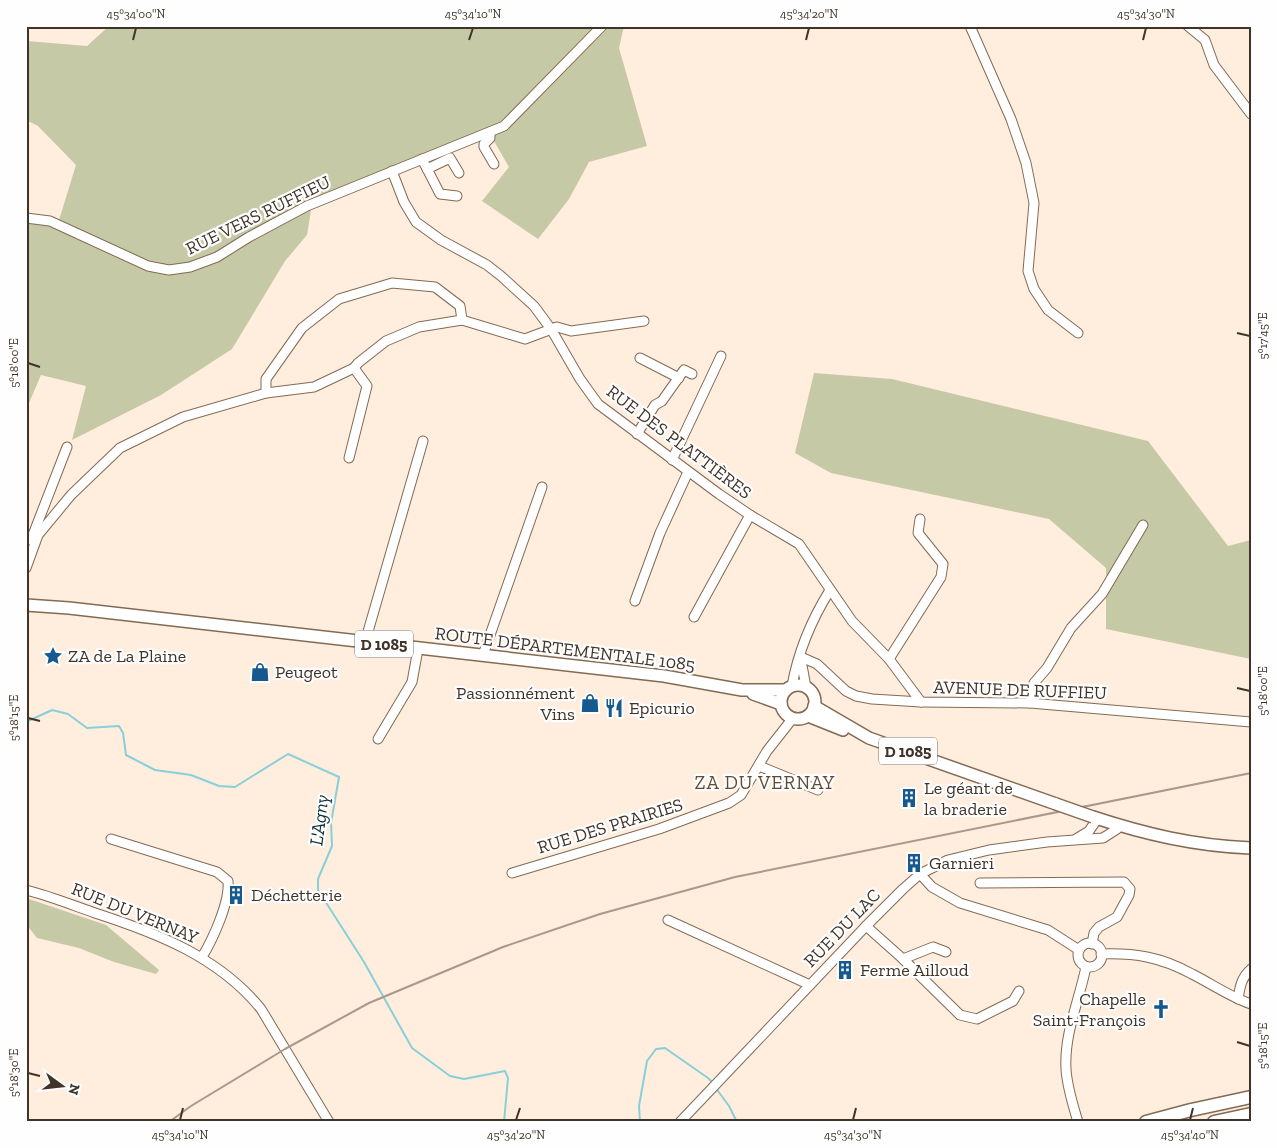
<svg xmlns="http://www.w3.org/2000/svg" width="1277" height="1148" font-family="'Zilla Slab',serif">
<rect width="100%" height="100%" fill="#ffeddd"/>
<g fill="#c6c9a6">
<path d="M 109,26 L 624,26 L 619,48 L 647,146 L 589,162 L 569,199 L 538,239 L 482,201 L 509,167 L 491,136 L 312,204 L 307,235 L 285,261 L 232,349 L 161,395 L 72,440 L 86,386 L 41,375 L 26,410 L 26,224 L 50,224 L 112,246 L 59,220 L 76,165 L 38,126 L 26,120 L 27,41 L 87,46 Z"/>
<path d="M 814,373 L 892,379 L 1148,441 L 1228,546 L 1251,540 L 1251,659 L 1106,629 L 1106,568 L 1049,519 L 831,473 L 795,453 Z"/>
<path d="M 26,898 L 106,925 L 159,970 L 156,974 L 114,962 L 79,948 L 37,938 L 26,924 Z"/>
</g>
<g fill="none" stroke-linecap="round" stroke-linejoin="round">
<g stroke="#88d0d9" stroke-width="2">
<path d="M 26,722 L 52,710 L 68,714 L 87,728 L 119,726 L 123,733 L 126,755 L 155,770 L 191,775 L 219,786 L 235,787 L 288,754 L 339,777 L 331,823 L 332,846 L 318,879 L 318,890 L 364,962 L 412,1048 L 450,1076 L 464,1079 L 505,1071 L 508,1078 L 504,1122"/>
<path d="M 715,1087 L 729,1106 L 737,1122"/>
<path d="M 640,1122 L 639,1106 L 647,1061 L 656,1049 L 665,1048 L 708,1078 L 713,1083"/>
</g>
<g stroke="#836a53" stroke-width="11">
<g id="minor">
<path d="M 970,26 L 1011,119 L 1026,163 L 1034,203 L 1028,271 L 1034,289 L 1048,310 L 1078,333"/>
<path d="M 1188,26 L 1205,40 L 1214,65 L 1251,114"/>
<path d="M 490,132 L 490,138 L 484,144 L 484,147 L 494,164"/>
<path d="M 422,159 L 440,194 L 457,196"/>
<path d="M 427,169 L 450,158 L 459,173"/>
<path d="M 392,171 L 404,202 L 416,222 L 441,240 L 487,265 L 501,276 L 534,306 L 551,329 L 580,379 L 598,404 L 719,494 L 750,515 L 799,544 L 852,621 L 889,659 L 921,702"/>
<path d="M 26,218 L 50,221 L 148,266 L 169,270 L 190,267 L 217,257 L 249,237 L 307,206 L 504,126 L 602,26"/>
<path d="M 640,358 L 679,378"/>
<path d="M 266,393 L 266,379 L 302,328 L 339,299 L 392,283 L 435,287 L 460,306 L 462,320"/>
<path d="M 637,434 L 655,405 L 662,401 L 684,370 L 692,374"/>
<path d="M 349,458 L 367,386 L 354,368"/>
<path d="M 672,460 L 721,356"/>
<path d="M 31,540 L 67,447"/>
<path d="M 26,568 L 38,535 L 71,495 L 120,448 L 183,417 L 266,393 L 314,387 L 354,368 L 358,363 L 386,341 L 419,327 L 462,320 L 525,339 L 557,327 L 571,331 L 644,321"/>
<path d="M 635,601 L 660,533 L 688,472"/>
<path d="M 694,617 L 750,515"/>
<path d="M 365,642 L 423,441"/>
<path d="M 483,655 L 542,487"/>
<path d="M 801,657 L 817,664 L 846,691 L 856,696 L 872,699 L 921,702 L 1030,703 L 1251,722"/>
<path d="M 889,659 L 941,577 L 943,564 L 918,533 L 920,519"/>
<path d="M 801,660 L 806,687"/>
<path d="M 792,686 C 798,652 812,619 830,590"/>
<path d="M 1030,703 L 1034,683 L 1047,668 L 1071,628 L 1102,594 L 1143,525"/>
<path d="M 378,739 L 412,682 L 418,649"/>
<path d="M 759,766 L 818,790"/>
<path d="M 111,839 L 217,872 L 228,881 C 230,902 213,939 202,957"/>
<path d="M 1076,839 L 1089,831 L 1098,818"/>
<path d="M 512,873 L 659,829 L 729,803 L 741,795 L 767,751 L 793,718"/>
<path d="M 920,874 L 932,887 L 960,903 L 1048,930 L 1079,950"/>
<path d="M 980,883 L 1124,882 L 1130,889 L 1129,895 L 1117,917 L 1099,927 L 1094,933 L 1092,944"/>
<path d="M 26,890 C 50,896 72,905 95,913 C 157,933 219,957 261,1009 L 329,1122"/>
<path d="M 668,920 L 810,985"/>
<path d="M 866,926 L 903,959 L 960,1015 L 977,1019 L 1013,1001 L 1019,991"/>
<circle cx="1090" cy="955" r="12"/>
<path d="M 1101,954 C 1136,953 1161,957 1192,974 C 1212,984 1230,997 1251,1004"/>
<path d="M 903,959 L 933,947 L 946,952"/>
<path d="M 1238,999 C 1240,987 1241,978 1251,969"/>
<path d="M 680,1122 L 866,926 L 903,889 L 920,874 L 948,860 L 989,850 L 1047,842 L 1103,838 L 1117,829 L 1119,825"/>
<path d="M 1078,1122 C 1073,1105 1067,1087 1066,1069 C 1064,1034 1079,1001 1086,967"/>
</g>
</g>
<g stroke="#836a53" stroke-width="14">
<g id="major">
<path d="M 26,605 L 69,608 L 664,676 L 742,690 L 786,690"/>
<circle cx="798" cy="702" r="17"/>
<path d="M 753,694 L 781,704"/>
<path d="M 814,706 L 869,738 L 1056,804"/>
<path d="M 808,716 L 843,730"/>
<path d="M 1093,817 C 1145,834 1195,846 1251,848"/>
</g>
</g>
<g stroke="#836a53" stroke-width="15">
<g id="highway">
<path d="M 1146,1122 L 1191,1110 L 1251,1097"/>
<path d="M 1214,1122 L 1251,1114"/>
</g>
</g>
<use href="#minor" stroke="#fff" stroke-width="9"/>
<use href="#major" stroke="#fff" stroke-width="11"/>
<use href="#highway" stroke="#fff" stroke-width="12"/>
<path stroke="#a8998b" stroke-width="2" d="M 169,1122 L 191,1106 L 285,1049 L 369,1003 L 503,947 L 600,914 L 735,877 L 1251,773"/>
<g stroke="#836a53" stroke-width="14" stroke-linecap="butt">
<path id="major-bridge" d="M 1056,804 L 1093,817"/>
</g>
<use href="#major-bridge" stroke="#fff" stroke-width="11"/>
</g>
<path fill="none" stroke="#40342a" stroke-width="2" d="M 133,40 L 136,28M 469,40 L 473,28M 806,40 L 809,28M 1143,40 L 1146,28M 1237,333 L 1250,336M 28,363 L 40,367M 1237,688 L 1250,691M 28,718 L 40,721M 1237,1042 L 1250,1046M 28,1073 L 40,1076M 180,1120 L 183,1108M 516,1120 L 520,1108M 853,1120 L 856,1108M 1190,1120 L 1193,1108"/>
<defs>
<g id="sight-bare" transform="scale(1.5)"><path d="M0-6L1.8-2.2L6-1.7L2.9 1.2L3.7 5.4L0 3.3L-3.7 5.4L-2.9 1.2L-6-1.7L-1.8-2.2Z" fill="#15598e" stroke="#fefefe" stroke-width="2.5" paint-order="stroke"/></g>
<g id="shop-bare" transform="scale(1.5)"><path d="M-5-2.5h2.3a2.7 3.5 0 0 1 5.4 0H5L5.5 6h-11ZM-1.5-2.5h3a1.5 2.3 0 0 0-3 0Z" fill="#15598e" stroke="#fefefe" stroke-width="2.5" paint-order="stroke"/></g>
<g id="restaurant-bare" transform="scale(1.5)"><path d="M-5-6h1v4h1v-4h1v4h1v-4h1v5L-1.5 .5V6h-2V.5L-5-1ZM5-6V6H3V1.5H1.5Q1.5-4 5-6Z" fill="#15598e" stroke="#fefefe" stroke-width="2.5" paint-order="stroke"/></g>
<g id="building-bare" transform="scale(1.5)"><path d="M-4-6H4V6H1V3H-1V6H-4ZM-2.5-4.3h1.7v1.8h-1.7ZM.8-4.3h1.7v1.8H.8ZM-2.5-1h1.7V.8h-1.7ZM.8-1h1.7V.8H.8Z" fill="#15598e" stroke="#fefefe" stroke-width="2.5" paint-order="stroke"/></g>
<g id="church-bare" transform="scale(1.5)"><path d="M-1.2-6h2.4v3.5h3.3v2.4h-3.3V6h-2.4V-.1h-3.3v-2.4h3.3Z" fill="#15598e" stroke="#fefefe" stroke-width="2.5" paint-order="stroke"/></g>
</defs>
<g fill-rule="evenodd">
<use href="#sight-bare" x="53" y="656"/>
<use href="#shop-bare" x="260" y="672"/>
<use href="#shop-bare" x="590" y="703"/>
<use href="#restaurant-bare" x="614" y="708"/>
<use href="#building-bare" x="909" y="798"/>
<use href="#building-bare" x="914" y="863"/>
<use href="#building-bare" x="236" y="895"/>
<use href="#building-bare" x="845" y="970"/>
<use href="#church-bare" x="1161" y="1009"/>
</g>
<g text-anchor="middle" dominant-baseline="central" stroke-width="4.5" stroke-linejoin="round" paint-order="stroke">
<g fill="#fefefe" stroke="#79716a" stroke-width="1">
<rect x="355" y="630.5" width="58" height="27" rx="4"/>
<rect x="879" y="737.5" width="58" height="27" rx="4"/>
</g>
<g font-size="16" font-weight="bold" fill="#40342a">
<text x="384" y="644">D 1085</text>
<text x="908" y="751">D 1085</text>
</g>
<g font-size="18" fill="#40342a" stroke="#fefefe">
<text transform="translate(258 215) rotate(-26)">RUE VERS RUFFIEU</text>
<text transform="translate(679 442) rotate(37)">RUE DES PLATTIÈRES</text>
<text transform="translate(565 649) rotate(7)">ROUTE DÉPARTEMENTALE 1085</text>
<text transform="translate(1020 690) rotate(2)">AVENUE DE RUFFIEU</text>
<text transform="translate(610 826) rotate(-17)">RUE DES PRAIRIES</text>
<text transform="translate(135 913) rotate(22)">RUE DU VERNAY</text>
<text transform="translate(842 928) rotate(-46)">RUE DU LAC</text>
</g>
<g font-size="18" fill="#40342a" stroke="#fefefe" text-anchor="start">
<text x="68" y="656">ZA de La Plaine</text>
<text x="275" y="672">Peugeot</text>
<text x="575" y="693" text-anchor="end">Passionnément<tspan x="575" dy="21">Vins</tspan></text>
<text x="629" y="708">Epicurio</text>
<text x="924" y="788">Le géant de<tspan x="924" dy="21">la braderie</tspan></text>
<text x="929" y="863">Garnieri</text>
<text x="251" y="895">Déchetterie</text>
<text x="860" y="970">Ferme Ailloud</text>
<text x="1146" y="999" text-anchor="end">Chapelle<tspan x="1146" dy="21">Saint-François</tspan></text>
</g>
<g font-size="19" letter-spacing="1" fill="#624a34" stroke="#fefefe">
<text x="765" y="782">ZA DU VERNAY</text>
</g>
<g font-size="19" font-style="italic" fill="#0c3135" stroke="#fefefe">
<text transform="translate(319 820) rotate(-83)">L'Agny</text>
</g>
</g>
<rect width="1277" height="1148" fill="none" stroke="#fefefe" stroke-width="55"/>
<g transform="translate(62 1086) rotate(105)" stroke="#fefefe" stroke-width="4" paint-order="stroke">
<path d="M0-4L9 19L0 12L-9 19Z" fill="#40342a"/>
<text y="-8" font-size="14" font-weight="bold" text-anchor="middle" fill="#40342a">N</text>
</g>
<rect x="28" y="28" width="1222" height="1092" fill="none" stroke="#40342a" stroke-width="2"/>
<g font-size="12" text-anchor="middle" fill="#40342a">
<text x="136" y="18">45°34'00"N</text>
<text x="473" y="18">45°34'10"N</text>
<text x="809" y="18">45°34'20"N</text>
<text x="1146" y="18">45°34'30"N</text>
<text transform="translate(1263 336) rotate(-90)" y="4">5°17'45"E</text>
<text transform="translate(14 363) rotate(-90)" y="4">5°18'00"E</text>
<text transform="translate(1263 691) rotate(-90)" y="4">5°18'00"E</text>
<text transform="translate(14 718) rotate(-90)" y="4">5°18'15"E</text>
<text transform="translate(1263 1046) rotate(-90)" y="4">5°18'15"E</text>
<text transform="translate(14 1073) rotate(-90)" y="4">5°18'30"E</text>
<text x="180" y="1139">45°34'10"N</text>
<text x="516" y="1139">45°34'20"N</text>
<text x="853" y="1139">45°34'30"N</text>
<text x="1190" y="1139">45°34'40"N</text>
</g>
</svg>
